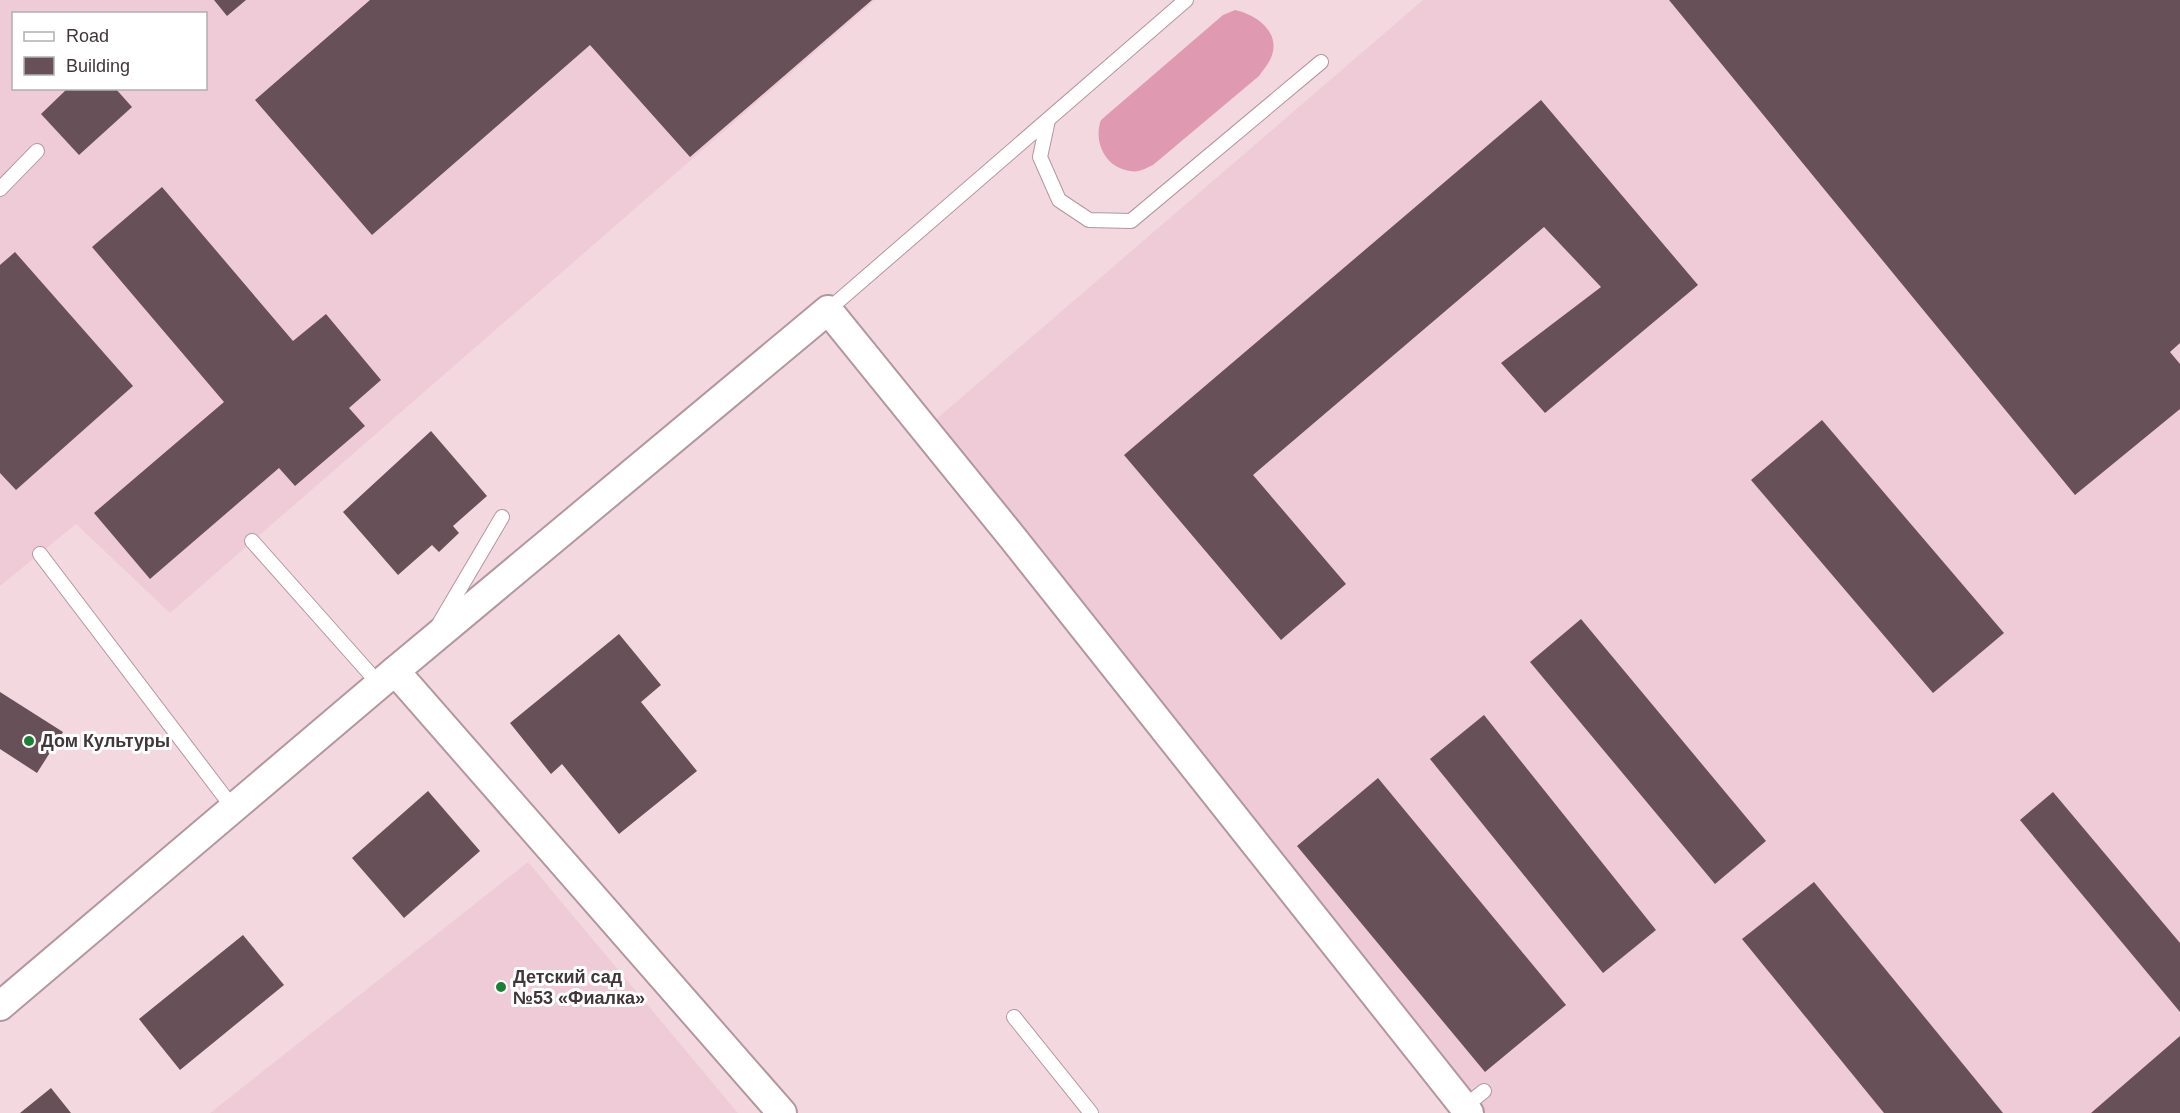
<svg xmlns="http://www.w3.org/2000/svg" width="2180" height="1113" font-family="Arial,sans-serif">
<rect width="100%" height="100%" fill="#f3d8e0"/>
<g fill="#efcbd7" fill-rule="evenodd">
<path d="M 0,0 L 875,0 L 170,613 L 76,524 L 0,586 ZM 14,14 L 206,14 L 206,88 L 14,88 Z"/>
<path d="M 1423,0 L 2180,0 L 2180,1113 L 1480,1113 L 934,421 Z"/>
<path d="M 528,862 L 738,1113 L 210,1113 Z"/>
</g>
<path fill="#df9ab2" d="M 1235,10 C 1258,15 1283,34 1270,60 C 1267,66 1262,71 1259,76 L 1153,165 C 1146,168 1139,173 1130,171 C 1105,168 1093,141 1101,120 L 1223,15 Z"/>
<g fill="#675057">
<path d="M 214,0 L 246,0 L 227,16 Z"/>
<path d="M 370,0 L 872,0 L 690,157 L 590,45 L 372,235 L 255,100 Z"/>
<path d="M 1669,0 L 2180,0 L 2180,343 L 2170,352 L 2180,364 L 2180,409 L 2075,495 Z"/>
<path d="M 68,88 L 115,88 L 132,107 L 79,155 L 41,114 Z"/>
<path d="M 1541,100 L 1698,285 L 1545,413 L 1501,363 L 1601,287 L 1544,227 L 1253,475 L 1346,584 L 1281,640 L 1124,455 Z"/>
<path d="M 162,187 L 293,341 L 326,314 L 381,380 L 349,408 L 365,426 L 295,486 L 279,468 L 150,579 L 94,513 L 224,402 L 92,247 Z"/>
<path d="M 15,252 L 133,386 L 16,490 L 0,473 L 0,265 Z"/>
<path d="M 1822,420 L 2004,633 L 1933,693 L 1751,480 Z"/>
<path d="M 431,431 L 487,496 L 453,526 L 459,533 L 439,552 L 432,545 L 398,575 L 343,512 Z"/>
<path d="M 1581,619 L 1766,841 L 1715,884 L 1530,662 Z"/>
<path d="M 619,634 L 661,685 L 641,702 L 697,771 L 619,834 L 562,764 L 551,774 L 510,723 Z"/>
<path d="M 0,692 L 63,732 L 37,773 L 0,749 Z"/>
<path d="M 1484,715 L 1656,930 L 1603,973 L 1430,759 Z"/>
<path d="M 1378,778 L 1566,1005 L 1485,1072 L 1297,846 Z"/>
<path d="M 428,791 L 480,851 L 404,918 L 352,858 Z"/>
<path d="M 2053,792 L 2180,943 L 2180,1012 L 2020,820 Z"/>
<path d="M 1814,882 L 2003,1113 L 1884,1113 L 1742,939 Z"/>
<path d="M 243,935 L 284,985 L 180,1070 L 139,1019 Z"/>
<path d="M 2180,1036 L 2180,1113 L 2091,1113 Z"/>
<path d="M 51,1088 L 71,1113 L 20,1113 Z"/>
</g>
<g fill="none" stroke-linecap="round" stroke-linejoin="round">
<g stroke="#b197a0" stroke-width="16">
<g id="service">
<path d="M 1048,120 L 1040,157 L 1059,200 L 1089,220 L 1131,221 L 1321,62"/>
<path d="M 0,189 L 37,151"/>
<path d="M 828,310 L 1186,0"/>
<path d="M 252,541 L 379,684"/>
<path d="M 40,554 L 233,808"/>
<path d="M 439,624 L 502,517"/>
<path d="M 1014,1017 L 1091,1113"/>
<path d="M 1464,1107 L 1484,1091"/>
</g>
</g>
<g stroke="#b197a0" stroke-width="32">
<g id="minor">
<path d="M 395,671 L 782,1113"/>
<path d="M 0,1006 L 395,671 L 828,310 L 1012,537 L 1469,1113"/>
</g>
</g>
<use href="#service" stroke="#fff" stroke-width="14"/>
<use href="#minor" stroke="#fff" stroke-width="28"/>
</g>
<g fill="#1c8135" stroke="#fff" stroke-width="2">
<circle cx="29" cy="741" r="6"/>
<circle cx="501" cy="987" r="6"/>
</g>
<g text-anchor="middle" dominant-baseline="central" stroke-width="6" stroke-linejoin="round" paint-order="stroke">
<g font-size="18" font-weight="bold" fill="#413639" stroke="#fff" text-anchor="start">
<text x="41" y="741">Дом Культуры</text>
<text x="513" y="977">Детский сад<tspan x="513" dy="21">№53 «Фиалка»</tspan></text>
</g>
</g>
<rect x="12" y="12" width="195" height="78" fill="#ffffff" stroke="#b3afb0" stroke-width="1.5"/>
<rect x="24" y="32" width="30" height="9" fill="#ffffff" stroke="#b3afb0" stroke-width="1.5"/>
<text x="66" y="42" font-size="18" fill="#413639">Road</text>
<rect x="24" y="57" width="30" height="18" fill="#675057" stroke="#b3afb0" stroke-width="1.5"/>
<text x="66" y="72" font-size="18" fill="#413639">Building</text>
</svg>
